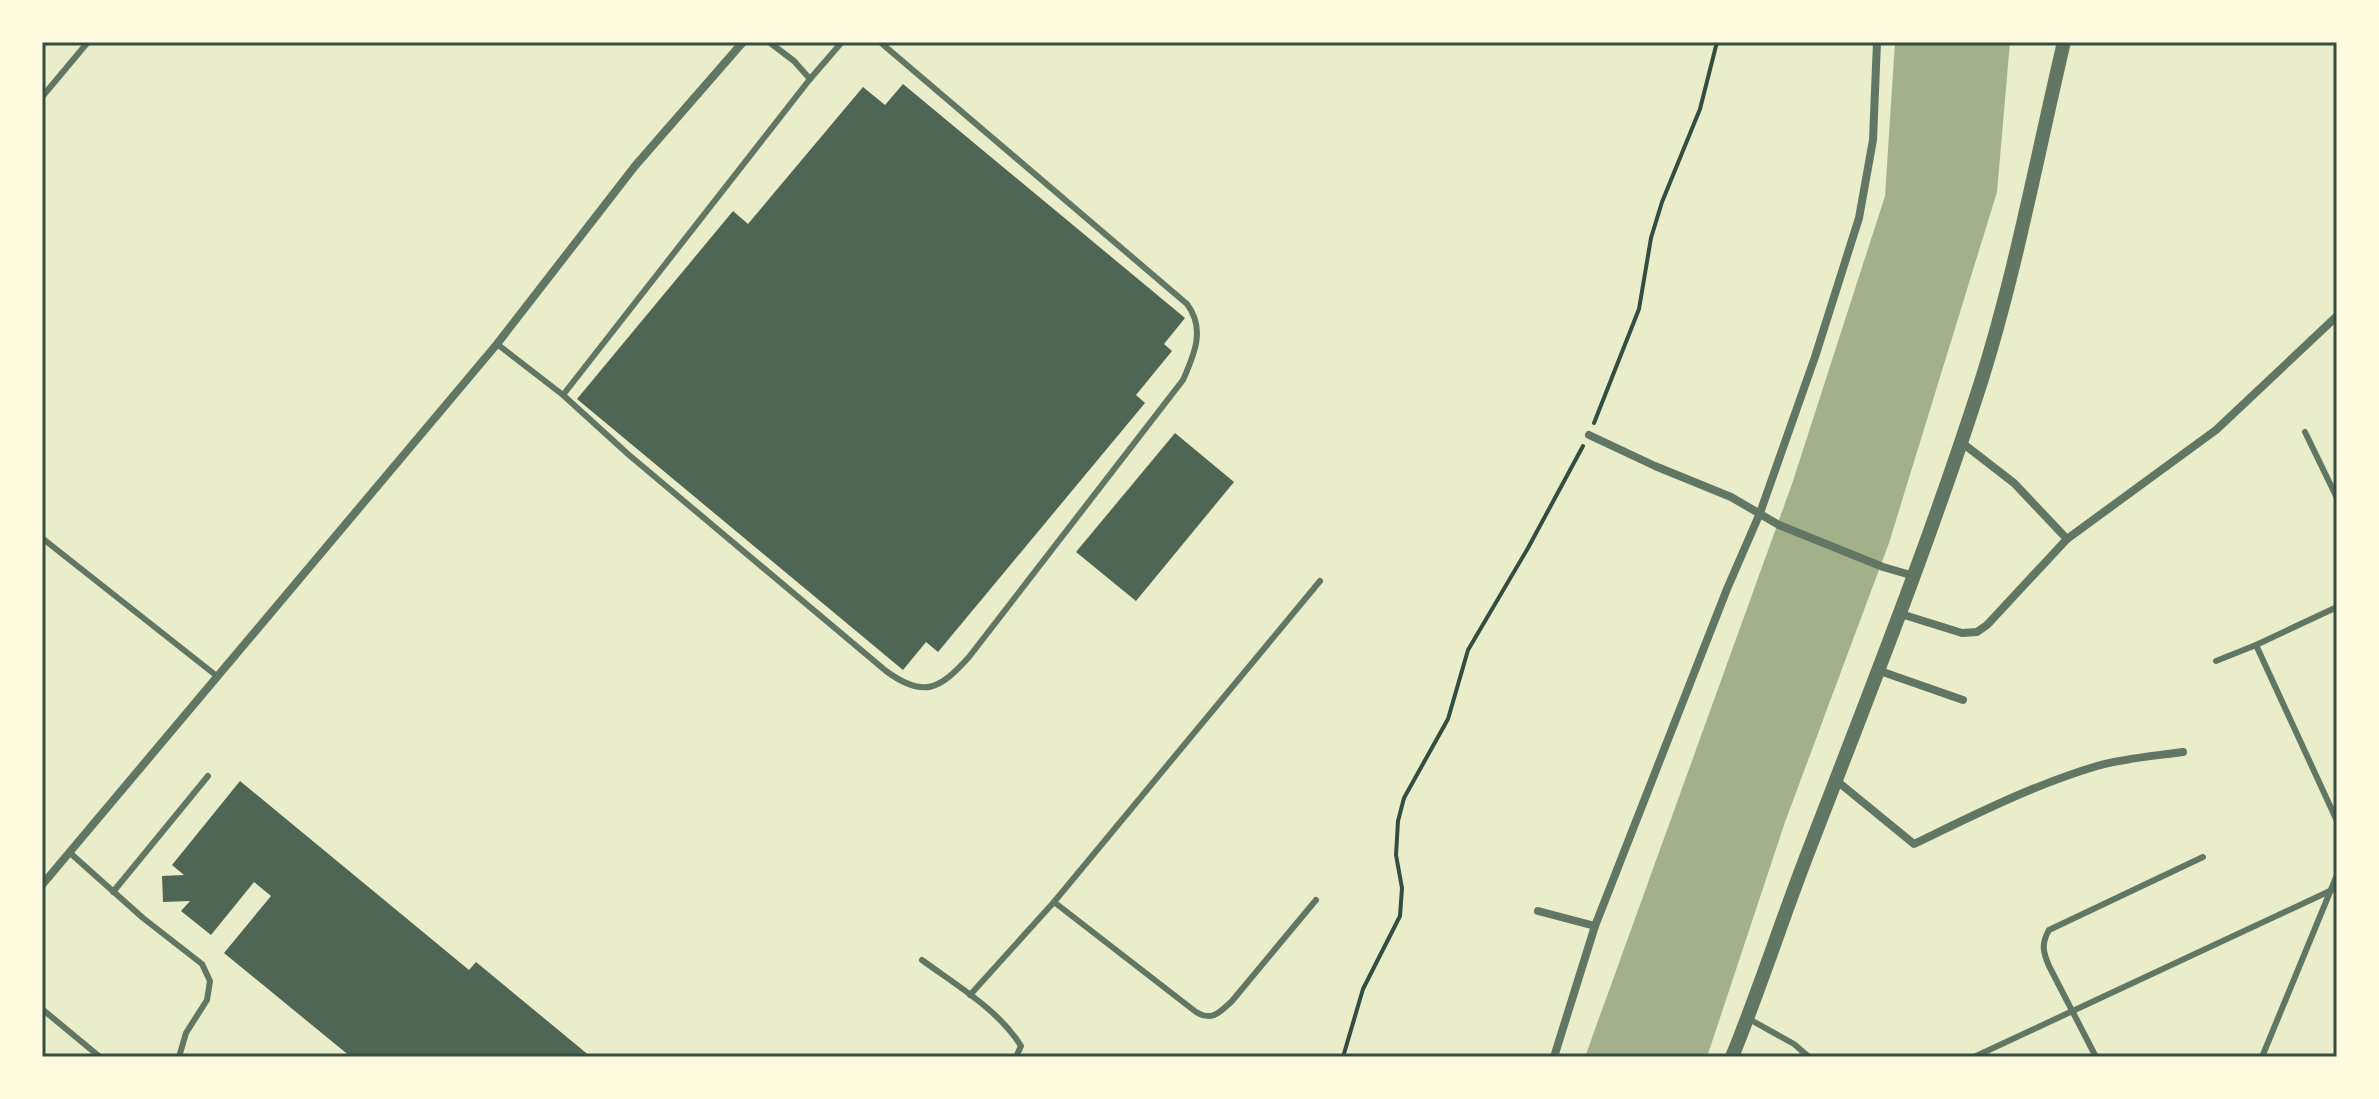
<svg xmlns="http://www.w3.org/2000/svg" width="2379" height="1099" font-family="'Playfair Display',serif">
<rect width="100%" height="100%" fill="#e9edc9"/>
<path fill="#a3b18a" d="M 1895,42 L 2010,42 L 1997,192 L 1889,543 L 1785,822 L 1707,1057 L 1585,1057 L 1792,484 L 1885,196 Z"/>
<g fill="#4f6655">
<path d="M 903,84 L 1185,318 L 1164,344 L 1172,351 L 1136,395 L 1145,403 L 938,652 L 926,642 L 903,670 L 577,399 L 733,211 L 748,224 L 863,87 L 885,105 Z"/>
<path d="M 1175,433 L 1234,482 L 1136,601 L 1076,552 Z"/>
<path d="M 240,781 L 469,970 L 476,962 L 591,1057 L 351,1057 L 224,953 L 271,896 L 254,882 L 211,935 L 181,911 L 190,901 L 163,902 L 162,876 L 184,875 L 172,865 Z"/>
</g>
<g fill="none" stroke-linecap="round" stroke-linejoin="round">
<g stroke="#344e41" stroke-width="4">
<path d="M 1594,423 L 1639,309 L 1651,238 L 1662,202 L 1700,109 L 1717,42"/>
<path d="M 1343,1057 L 1363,989 L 1400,916 L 1402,888 L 1396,855 L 1398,821 L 1404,798 L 1448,719 L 1468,650 L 1528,548 L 1583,446"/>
</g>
<g stroke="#617663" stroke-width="6">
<path d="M 769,42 L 794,61 L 810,79"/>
<path d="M 842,42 L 810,79 L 563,395 L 629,455 L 886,671 C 924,699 940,689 969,657 L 1183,380 C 1194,355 1206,329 1187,304 L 880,42"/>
<path d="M 42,97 L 88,42"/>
<path d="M 497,344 L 563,395"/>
<path d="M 2305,432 L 2337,498"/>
<path d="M 42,538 L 218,677"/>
<path d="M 2256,645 L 2337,607"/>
<path d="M 2216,661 L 2256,645 L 2337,821"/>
<path d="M 69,852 L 143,918 L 202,964 L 210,981 L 207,1000 L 186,1033 L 179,1057"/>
<path d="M 113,892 L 208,776"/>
<path d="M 1054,902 L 1196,1012 C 1212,1022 1220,1012 1232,1001 L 1316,900"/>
<path d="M 922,960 C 956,985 999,1010 1021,1046 L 1016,1057"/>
<path d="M 970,995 L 1054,902 L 1320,581"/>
<path d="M 42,1009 L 100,1057"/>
<path d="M 1749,1019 L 1794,1044 L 1809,1057"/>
<path d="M 1974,1057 L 2332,890"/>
<path d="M 2096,1057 L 2049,966 C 2043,952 2041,944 2049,930 L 2203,857"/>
<path d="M 2262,1057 L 2337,875"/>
</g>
<g stroke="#617663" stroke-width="8">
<path d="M 1589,435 L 1655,466 L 1731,497 L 1779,525 L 1883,567 L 1914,576"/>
<path d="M 2067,539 L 2216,430 L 2337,316"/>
<path d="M 1901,614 L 1962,633 L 1977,632 L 1987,625 L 2067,539 L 2014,483 L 1961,442"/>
<path d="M 1880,671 L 1963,700"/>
<path d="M 1837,781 L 1914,844 C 1974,815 2033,785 2097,766 C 2125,758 2155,756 2183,752"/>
<path d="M 42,885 L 497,344 L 635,166 L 743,42"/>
<path d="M 1538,911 L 1595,926"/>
<path d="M 1554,1057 L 1595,926 L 1727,589 L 1760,513 L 1815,357 L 1859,218 L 1873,140 L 1877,42"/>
</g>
<path stroke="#617663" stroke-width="14" d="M 1732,1057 C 1761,986 1784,913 1812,842 C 1871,689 1931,538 1981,382 C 2016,271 2037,156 2064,42"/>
</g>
<rect width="2379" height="1099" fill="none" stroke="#fefae0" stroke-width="88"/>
<rect x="44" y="44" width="2291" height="1011" fill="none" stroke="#344e41" stroke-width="3"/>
</svg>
